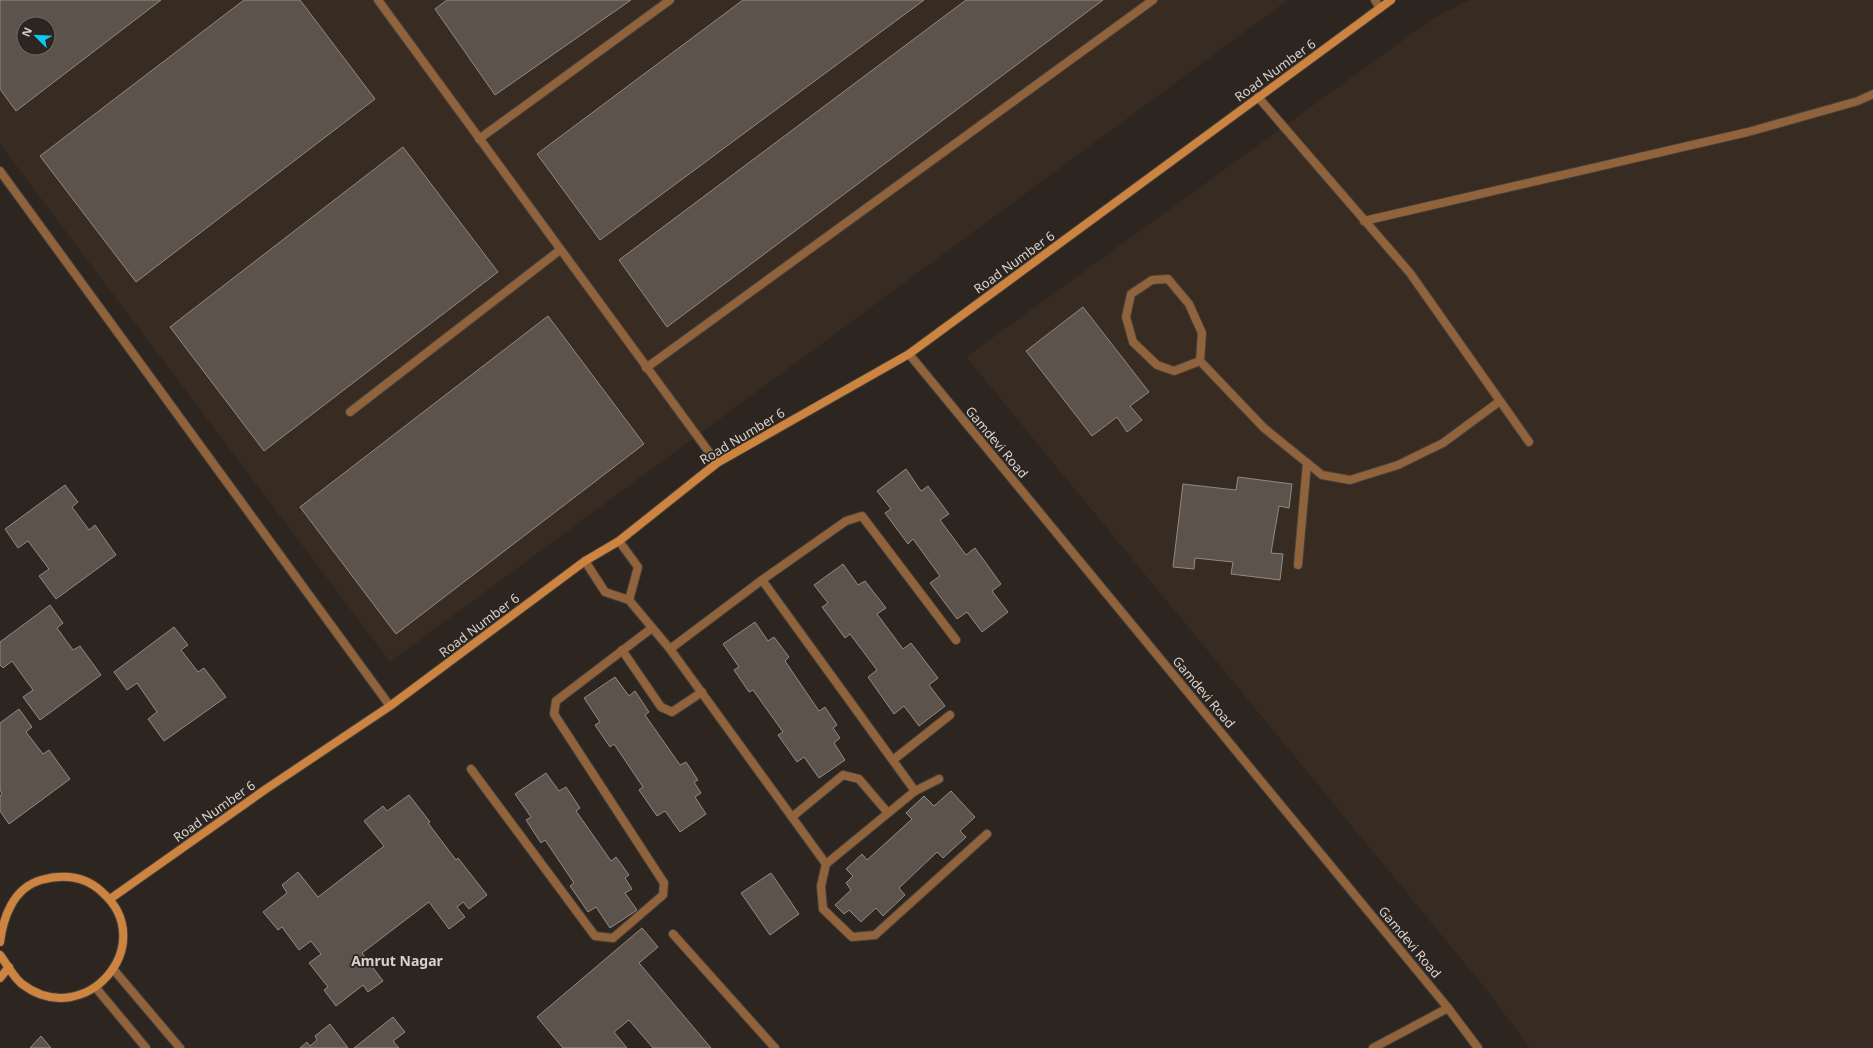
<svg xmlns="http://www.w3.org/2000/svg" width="1873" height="1048" font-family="'Noto Sans',sans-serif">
<rect width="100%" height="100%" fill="#2d251f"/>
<g fill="#382b21" fill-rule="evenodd">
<path d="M 0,0 L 1288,0 L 390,662 L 0,144 ZM 24,24 L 48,24 L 48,48 L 24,48 Z"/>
<path d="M 1469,0 L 1873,0 L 1873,1048 L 1530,1048 L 1485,988 L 966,357 L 1432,19 Z"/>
</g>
<g fill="#5b534c" stroke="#938a82" fill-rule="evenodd">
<path d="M 0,0 L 161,0 L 16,111 L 0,89 ZM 24,24 L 48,24 L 48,48 L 24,48 Z"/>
<path d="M 244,0 L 300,0 L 375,99 L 136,282 L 40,156 Z"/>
<path d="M 447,0 L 631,0 L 495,95 L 435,9 Z"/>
<path d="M 743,0 L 924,0 L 600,240 L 537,154 Z"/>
<path d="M 966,0 L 1103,0 L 667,327 L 619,260 Z"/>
<path d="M 403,147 L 498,272 L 264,451 L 170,327 Z"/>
<path d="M 1083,307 L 1149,392 L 1130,406 L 1142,420 L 1127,432 L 1117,417 L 1092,436 L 1026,351 Z"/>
<path d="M 548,316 L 644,444 L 396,634 L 300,507 Z"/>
<path d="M 906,469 L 921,491 L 928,486 L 949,514 L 940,520 L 966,555 L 975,548 L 1001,584 L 992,591 L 1008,612 L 982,632 L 967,612 L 957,619 L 930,583 L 940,576 L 913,539 L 908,544 L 885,513 L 891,509 L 877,491 Z"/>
<path d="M 1238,477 L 1292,484 L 1289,508 L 1279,506 L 1271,553 L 1283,554 L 1280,580 L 1231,574 L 1233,562 L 1195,558 L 1194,569 L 1173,567 L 1183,484 L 1236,490 Z"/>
<path d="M 65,485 L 78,502 L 72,507 L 89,530 L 95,525 L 116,555 L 56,599 L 39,576 L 49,569 L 28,541 L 18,548 L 5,529 Z"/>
<path d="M 843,564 L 858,585 L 865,581 L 886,608 L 877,614 L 903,649 L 911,643 L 938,678 L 929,685 L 945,706 L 919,726 L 904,706 L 894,714 L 868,677 L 877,670 L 850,634 L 845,638 L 822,607 L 828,603 L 814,585 Z"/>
<path d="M 50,605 L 63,623 L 57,628 L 73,650 L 80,646 L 101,675 L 40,720 L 23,697 L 33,690 L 12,661 L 3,668 L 0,665 L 0,642 Z"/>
<path d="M 755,622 L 768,641 L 774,637 L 789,657 L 785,661 L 819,711 L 825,707 L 837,725 L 833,728 L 840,738 L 834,743 L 845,760 L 819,778 L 804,757 L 797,762 L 778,735 L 783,732 L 753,690 L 749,692 L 734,670 L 739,667 L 723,644 Z"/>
<path d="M 174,627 L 188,645 L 181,650 L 198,672 L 204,668 L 226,697 L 164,741 L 148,719 L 157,712 L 137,683 L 127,690 L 114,672 Z"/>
<path d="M 615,677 L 629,696 L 635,691 L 649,712 L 645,715 L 680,765 L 686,762 L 698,780 L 694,782 L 701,793 L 695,797 L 706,814 L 680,832 L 665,811 L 657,816 L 639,790 L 643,787 L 614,744 L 610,747 L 595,725 L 600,722 L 584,698 Z"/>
<path d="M 19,709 L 32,727 L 26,732 L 43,754 L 49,750 L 70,779 L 9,824 L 0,811 L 0,796 L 2,794 L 0,790 L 0,723 Z"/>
<path d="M 546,773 L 559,791 L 566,787 L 580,808 L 576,811 L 611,861 L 616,857 L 629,875 L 625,878 L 632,889 L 625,893 L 637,910 L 610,928 L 596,907 L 588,912 L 570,886 L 574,883 L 545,840 L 541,843 L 526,820 L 531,817 L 515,794 Z"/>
<path d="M 951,791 L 975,817 L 960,831 L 966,837 L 943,858 L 937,852 L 899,888 L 905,895 L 883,916 L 876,908 L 861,922 L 849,910 L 844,914 L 835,905 L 851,890 L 846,883 L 853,876 L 846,869 L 862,854 L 867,860 L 912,819 L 906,813 L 924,796 L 934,806 Z"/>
<path d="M 409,795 L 430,822 L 428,823 L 456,860 L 458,858 L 487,895 L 469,909 L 463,902 L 457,907 L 465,917 L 449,929 L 429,902 L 362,953 L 383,981 L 368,992 L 363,985 L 336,1006 L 324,990 L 328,987 L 309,963 L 321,954 L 311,941 L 299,950 L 282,927 L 278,930 L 263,912 L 287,893 L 282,885 L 298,872 L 318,897 L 384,846 L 364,821 L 383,806 L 387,811 Z"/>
<path d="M 771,873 L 799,914 L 770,935 L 741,893 Z"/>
<path d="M 642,928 L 658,947 L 639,963 L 711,1048 L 653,1048 L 629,1020 L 614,1032 L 627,1048 L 563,1048 L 537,1017 Z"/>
<path d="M 393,1017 L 405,1032 L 393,1041 L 399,1048 L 354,1048 Z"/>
<path d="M 330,1024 L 348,1048 L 300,1048 L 307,1042 L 310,1046 L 317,1040 L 315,1036 Z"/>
<path d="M 41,1036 L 51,1048 L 30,1048 Z"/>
</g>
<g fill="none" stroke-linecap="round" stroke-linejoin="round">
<g stroke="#48413b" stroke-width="10">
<g id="lane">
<path d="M 378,0 L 717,463"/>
<path d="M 1375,0 L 1380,8"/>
<path d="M 479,139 L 670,0"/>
<path d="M 0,171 L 390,706"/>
<path d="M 1364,221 L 1748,132 L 1858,101 L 1873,94"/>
<path d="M 646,368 L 1153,0"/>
<path d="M 350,412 L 560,250"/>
<path d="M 673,934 L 775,1048"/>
</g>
</g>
<g stroke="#48413b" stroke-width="10">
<g id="street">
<path d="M 1258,97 L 1410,273 L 1529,442"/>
<path d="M 909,354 L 1448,1008 L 1478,1048"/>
<path d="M 1200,361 L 1174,371 L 1157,365 L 1133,342 L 1126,317 L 1131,294 L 1152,280 L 1168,279 L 1189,304 L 1202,333 L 1200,361 L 1264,428 L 1322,475 L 1350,480 L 1398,465 L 1443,443 L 1500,401"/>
<path d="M 619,541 L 638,567 L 629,600"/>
<path d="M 585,561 L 605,592 L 629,600 L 670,649 L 826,864 L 821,886 L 823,909 L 852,937 L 875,935 L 987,834"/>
<path d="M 1298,565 L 1307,463"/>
<path d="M 762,580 L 915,791"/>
<path d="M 670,649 L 762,580 L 846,521 L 862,516 L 956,640"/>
<path d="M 622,650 L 661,707 L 672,712 L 702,692"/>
<path d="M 893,760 L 950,715"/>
<path d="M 471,769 L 595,936 L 613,938 L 663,895 L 664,883 L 554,714 L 556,701 L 652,628"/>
<path d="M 792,817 L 843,775 L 859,779 L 888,813"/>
<path d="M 826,864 L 915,791 L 939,779"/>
<path d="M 114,970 L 180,1048"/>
<path d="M 96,988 L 146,1048"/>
<path d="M 1373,1048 L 1448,1008"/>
</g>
</g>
<g stroke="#48413b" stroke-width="10">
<g id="secondary">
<path d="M 110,899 L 266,789 L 390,706 L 585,561 L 619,541 L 717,463 L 909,354 L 1391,0"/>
<path d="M 0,942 C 3,918 13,888 41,880 C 63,874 84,875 102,892 C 161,944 85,1032 22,984 C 13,977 7,964 0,955"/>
<path d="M 0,978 L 9,967"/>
</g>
</g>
<use href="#lane" stroke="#90633c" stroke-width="8"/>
<use href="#street" stroke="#90633c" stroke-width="8"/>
<use href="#secondary" stroke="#cd8441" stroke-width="8"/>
</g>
<g text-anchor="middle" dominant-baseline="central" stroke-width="3.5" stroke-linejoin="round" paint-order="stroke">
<g font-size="13" fill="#d7d2ce" stroke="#2d251f">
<text transform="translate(1275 70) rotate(-36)">Road Number 6</text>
<text transform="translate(1014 262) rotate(-36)">Road Number 6</text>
<text transform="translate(742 436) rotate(-31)">Road Number 6</text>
<text transform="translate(997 442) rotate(50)">Gamdevi Road</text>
<text transform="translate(479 625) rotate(-37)">Road Number 6</text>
<text transform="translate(1204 692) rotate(50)">Gamdevi Road</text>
<text transform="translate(214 811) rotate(-35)">Road Number 6</text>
<text transform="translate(1410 942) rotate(50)">Gamdevi Road</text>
</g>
<g font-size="14" font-weight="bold" fill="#d7d2ce" stroke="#2d251f">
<text x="397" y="960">Amrut Nagar</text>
</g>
</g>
<g transform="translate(36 36) rotate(294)"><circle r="19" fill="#2d251f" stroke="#716a65"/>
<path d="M0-3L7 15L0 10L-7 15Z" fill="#0bcafa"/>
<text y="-6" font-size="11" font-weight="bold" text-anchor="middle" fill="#d7d2ce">N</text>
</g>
</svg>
